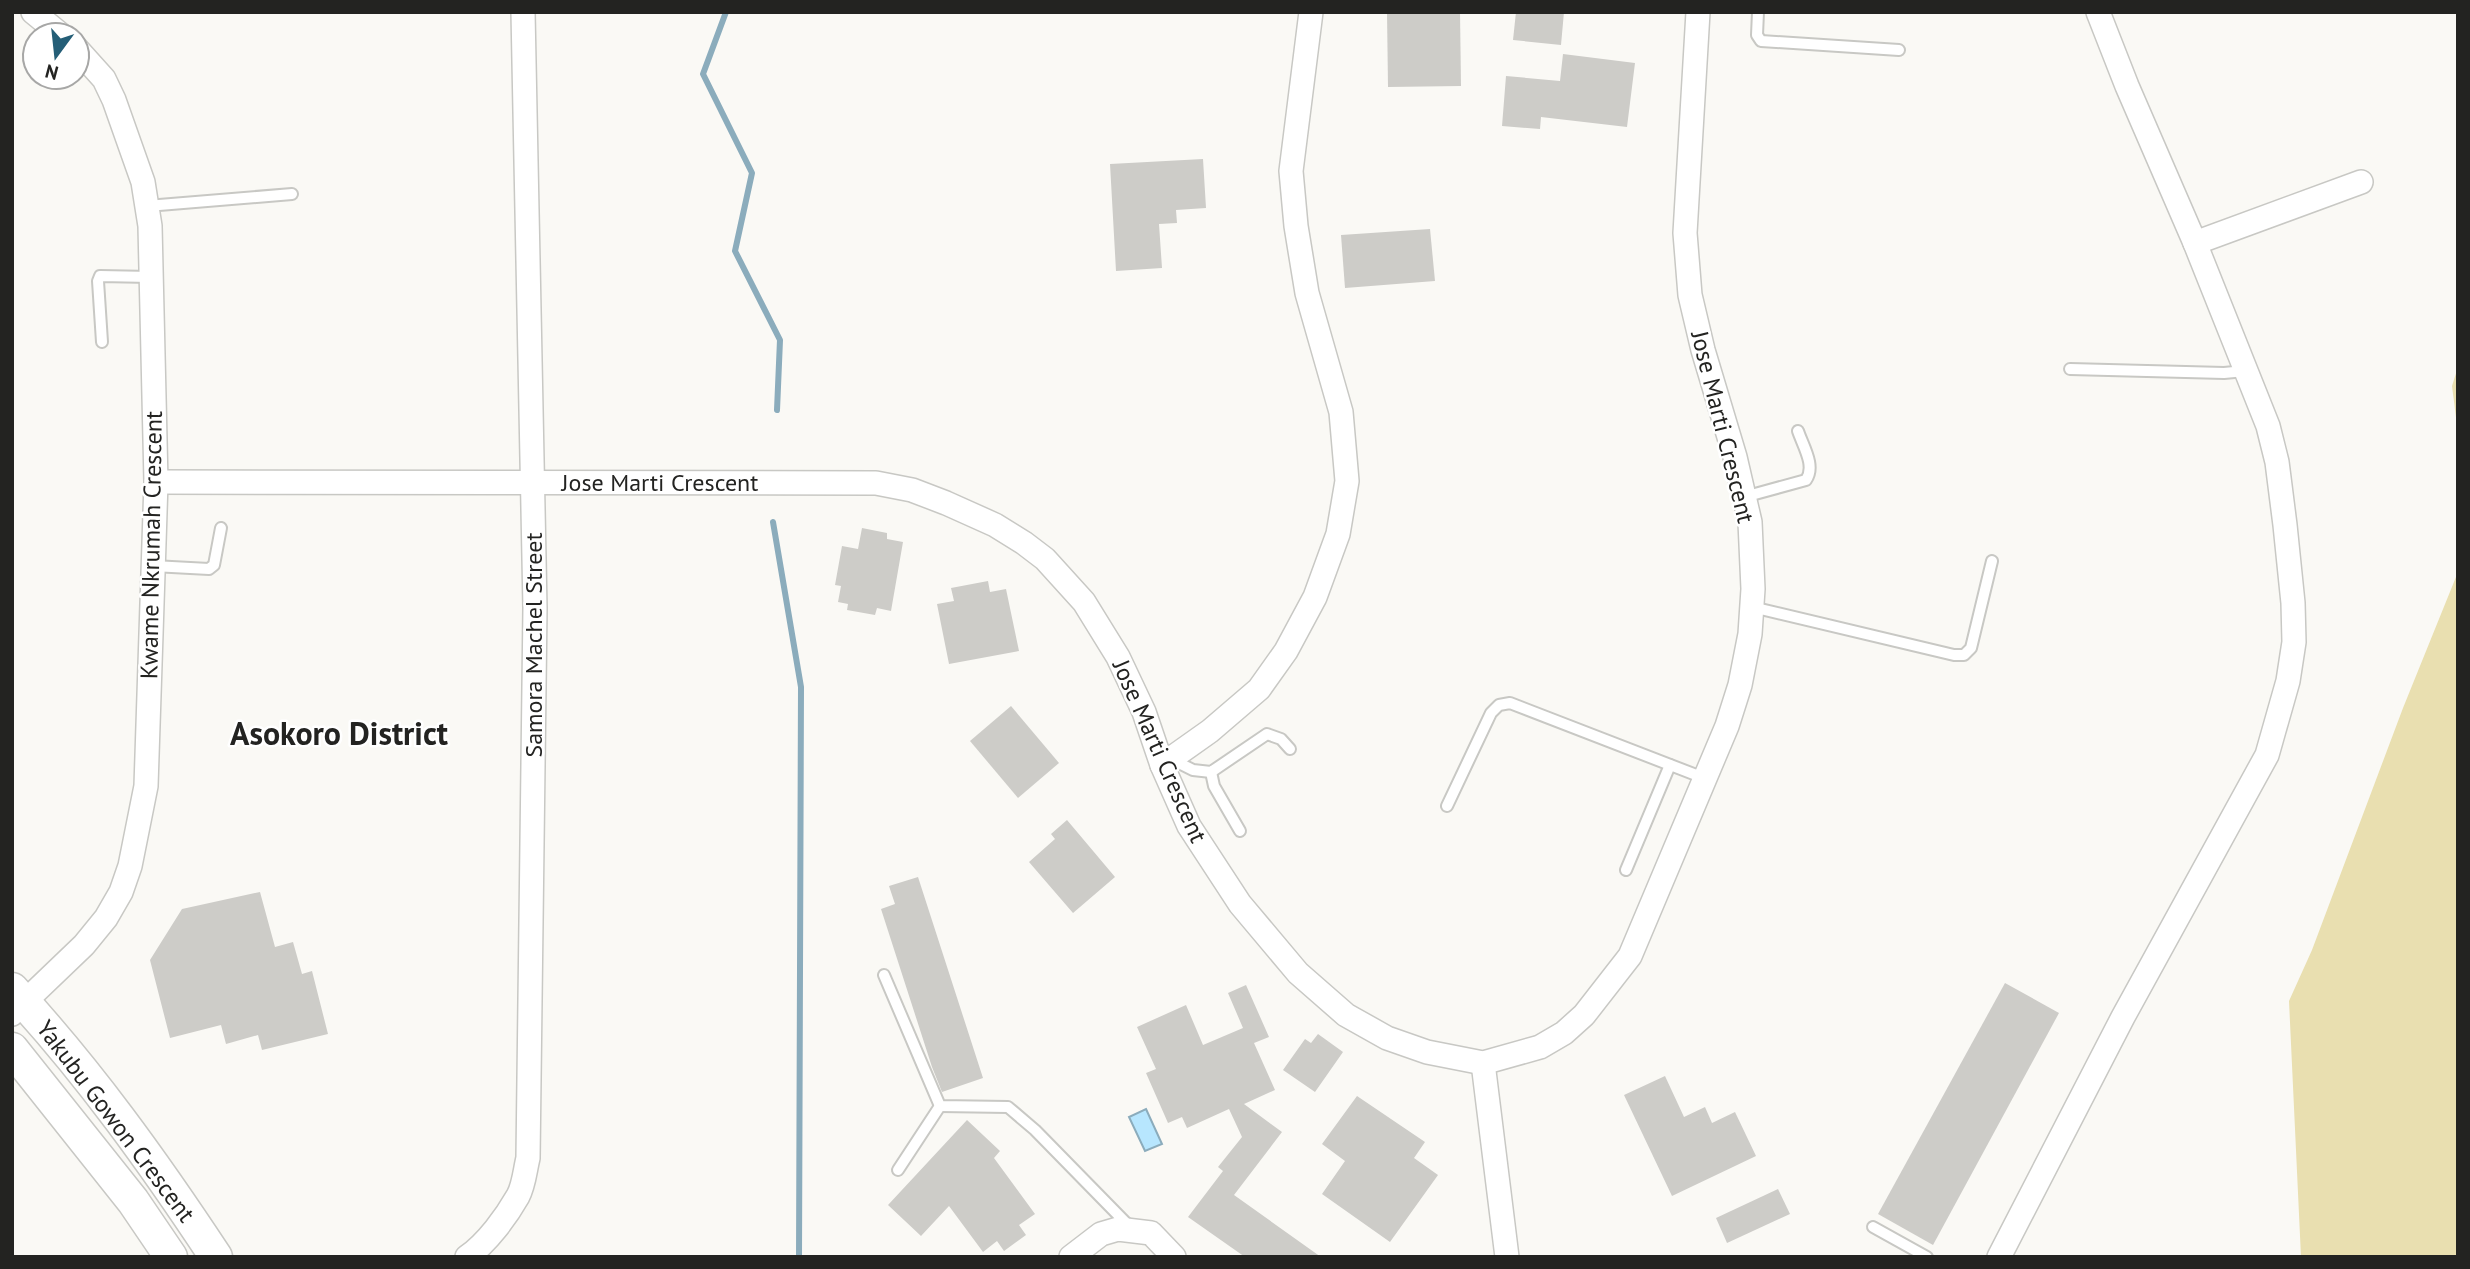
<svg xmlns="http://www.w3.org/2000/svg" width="2470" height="1269" font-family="'PT Sans',sans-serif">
<rect width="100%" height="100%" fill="#faf9f5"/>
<g fill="#e9dfb0">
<path d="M 2458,367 L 2458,433 L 2452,386 Z"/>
<path d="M 2458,572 L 2458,1257 L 2301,1257 L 2289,1001 L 2312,950 L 2403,708 Z"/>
</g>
<path fill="#b7e6fe" stroke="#8bacbc" stroke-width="2" d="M 1146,1109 L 1162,1144 L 1145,1151 L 1129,1117 Z"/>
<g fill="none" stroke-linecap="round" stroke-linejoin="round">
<g stroke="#8bacbc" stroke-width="6">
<path d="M 726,12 L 703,74 L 752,173 L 735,251 L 780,340 L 777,410"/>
<path d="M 773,522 L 801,687 L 799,1257"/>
</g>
</g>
<g fill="#cdccc8">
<path d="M 1387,12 L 1460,12 L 1461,86 L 1388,87 Z"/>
<path d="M 1516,12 L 1564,12 L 1561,45 L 1513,40 Z"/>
<path d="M 1563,54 L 1635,63 L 1627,127 L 1541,117 L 1540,129 L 1502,126 L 1506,76 L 1560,81 Z"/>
<path d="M 1203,159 L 1206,208 L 1176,210 L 1177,223 L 1159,224 L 1162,268 L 1116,271 L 1110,164 Z"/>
<path d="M 1430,229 L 1435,281 L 1345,288 L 1341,235 Z"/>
<path d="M 862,528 L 887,533 L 887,539 L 903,542 L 891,611 L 877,608 L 875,615 L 847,610 L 848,604 L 838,602 L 841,586 L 835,585 L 842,546 L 858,549 Z"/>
<path d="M 988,581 L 990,592 L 1006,589 L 1019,651 L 949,664 L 937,604 L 954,601 L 951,588 Z"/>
<path d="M 1011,706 L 1059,763 L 1018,798 L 970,741 Z"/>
<path d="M 1067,820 L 1115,877 L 1073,913 L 1029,862 L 1055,839 L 1051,834 Z"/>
<path d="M 918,877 L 983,1078 L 942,1092 L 932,1067 L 881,909 L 895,904 L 889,886 Z"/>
<path d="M 260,892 L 275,947 L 293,942 L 302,974 L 312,971 L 328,1034 L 262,1050 L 258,1035 L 226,1044 L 221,1025 L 170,1038 L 150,960 L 182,909 Z"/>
<path d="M 2005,983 L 2059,1013 L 1933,1245 L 1878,1214 Z"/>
<path d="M 1246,985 L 1269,1037 L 1254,1043 L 1275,1090 L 1244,1104 L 1282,1132 L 1234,1195 L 1321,1257 L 1245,1257 L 1188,1217 L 1223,1171 L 1218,1167 L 1242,1137 L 1229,1109 L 1187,1128 L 1182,1117 L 1168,1123 L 1146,1073 L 1156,1069 L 1137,1027 L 1186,1005 L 1203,1045 L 1243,1028 L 1228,993 Z"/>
<path d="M 1318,1034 L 1343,1052 L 1315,1092 L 1283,1070 L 1305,1039 L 1311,1043 Z"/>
<path d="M 1665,1076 L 1684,1117 L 1705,1107 L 1712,1123 L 1735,1112 L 1756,1156 L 1672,1196 L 1624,1095 Z"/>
<path d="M 1357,1096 L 1425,1142 L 1414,1158 L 1438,1175 L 1390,1242 L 1322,1194 L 1345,1161 L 1322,1144 Z"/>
<path d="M 967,1120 L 1000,1151 L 994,1158 L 1035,1214 L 1019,1225 L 1026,1235 L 1004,1251 L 997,1241 L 983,1252 L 949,1206 L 921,1236 L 888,1205 Z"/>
<path d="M 1778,1189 L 1790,1214 L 1727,1243 L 1716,1218 Z"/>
</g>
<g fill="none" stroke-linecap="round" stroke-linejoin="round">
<g stroke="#c8c8c4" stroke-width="14">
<g id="lane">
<path d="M 1758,12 L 1757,35 L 1761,41 L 1899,50"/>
<path d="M 147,206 L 292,194"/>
<path d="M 102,342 L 98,281 L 100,276 L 151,277"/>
<path d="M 2070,369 L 2224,373 L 2245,371"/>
<path d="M 1744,497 L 1806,480 C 1816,466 1803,446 1798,431"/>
<path d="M 153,566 L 209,569 L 214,565 L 221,528"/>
<path d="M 1752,607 L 1954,655 L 1964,655 L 1971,648 L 1992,561"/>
<path d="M 1171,759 L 1193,770 L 1211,772 L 1267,734 L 1281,739 L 1290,749"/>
<path d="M 1211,772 L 1214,786 L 1240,831"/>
<path d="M 1447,806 L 1491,713 L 1499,705 L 1510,703 L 1704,778"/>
<path d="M 1626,870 L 1670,765"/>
<path d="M 884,975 L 940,1106 L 1008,1107 L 1035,1130 L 1130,1227"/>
<path d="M 898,1170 L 940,1106"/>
<path d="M 1873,1227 L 1927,1257"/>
</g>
</g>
<g stroke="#c8c8c4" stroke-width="26">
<g id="street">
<path d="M 33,12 L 61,35"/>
<path d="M 2195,243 L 2361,182"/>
<path d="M 156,482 L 876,483 L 912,490 L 946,503 L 995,525 L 1024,543 L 1045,559 L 1084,602 L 1118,657 L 1144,712 L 1162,765 L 1189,826 L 1240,904 L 1298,973 L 1346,1015 L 1387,1038 L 1427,1052 L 1483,1063 L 1540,1047 L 1564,1033 L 1584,1015 L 1630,956 L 1727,726 L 1740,685 L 1750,634 L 1753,589 L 1750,522 L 1735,457 L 1703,350 L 1690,295 L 1685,233 L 1698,12"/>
<path d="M 1162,765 L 1210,731 L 1259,689 L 1286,651 L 1315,597 L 1338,534 L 1347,481 L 1341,412 L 1307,293 L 1296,226 L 1291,171 L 1311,12"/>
<path d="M 12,1014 L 84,945 L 106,918 L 121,892 L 130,866 L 146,786 L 156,482 L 150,226 L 143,182 L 114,100 L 104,79 L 77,49"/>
<path d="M 1483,1063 L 1507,1257"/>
<path d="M 467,1257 C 487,1243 506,1217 518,1196 C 524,1185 525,1170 528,1158 L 535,608 L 523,12"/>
<path d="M 1071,1257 L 1101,1234 L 1118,1229 L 1151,1233 L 1174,1257"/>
<path d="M 1999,1257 L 2123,1017 L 2267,755 L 2288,681 L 2294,642 L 2293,603 L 2285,525 L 2277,462 L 2268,426 L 2195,243 L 2127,86 L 2098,12"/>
</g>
</g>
<g stroke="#c8c8c4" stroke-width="35">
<g id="secondary">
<path d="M 12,989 C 88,1071 154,1163 216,1257"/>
<path d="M 12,1049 L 133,1201 L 171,1257"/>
</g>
</g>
<use href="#lane" stroke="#fff" stroke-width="10"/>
<use href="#street" stroke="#fff" stroke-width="23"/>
<use href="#secondary" stroke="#fff" stroke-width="32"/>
</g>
<g text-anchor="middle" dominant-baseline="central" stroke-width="5" stroke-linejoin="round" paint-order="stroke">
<g font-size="24" fill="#232321" stroke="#fff">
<text transform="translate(1723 427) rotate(76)">Jose Marti Crescent</text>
<text x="660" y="482">Jose Marti Crescent</text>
<text transform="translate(151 545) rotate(-89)">Kwame Nkrumah Crescent</text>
<text transform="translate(533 645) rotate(-90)">Samora Machel Street</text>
<text transform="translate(1160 751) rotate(66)">Jose Marti Crescent</text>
<text transform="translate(116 1121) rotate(53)">Yakubu Gowon Crescent</text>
</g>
<g font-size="32" font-weight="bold" fill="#232321" stroke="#fff">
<text x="339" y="733">Asokoro District</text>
</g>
</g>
<rect width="2470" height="1269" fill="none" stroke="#232321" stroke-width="28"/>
<g transform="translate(56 56) rotate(195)"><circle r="33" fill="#ffffff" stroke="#a7a7a6" stroke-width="2"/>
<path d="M0-5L12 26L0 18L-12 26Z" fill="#245e77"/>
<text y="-10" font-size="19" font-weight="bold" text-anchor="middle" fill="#232321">N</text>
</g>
</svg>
